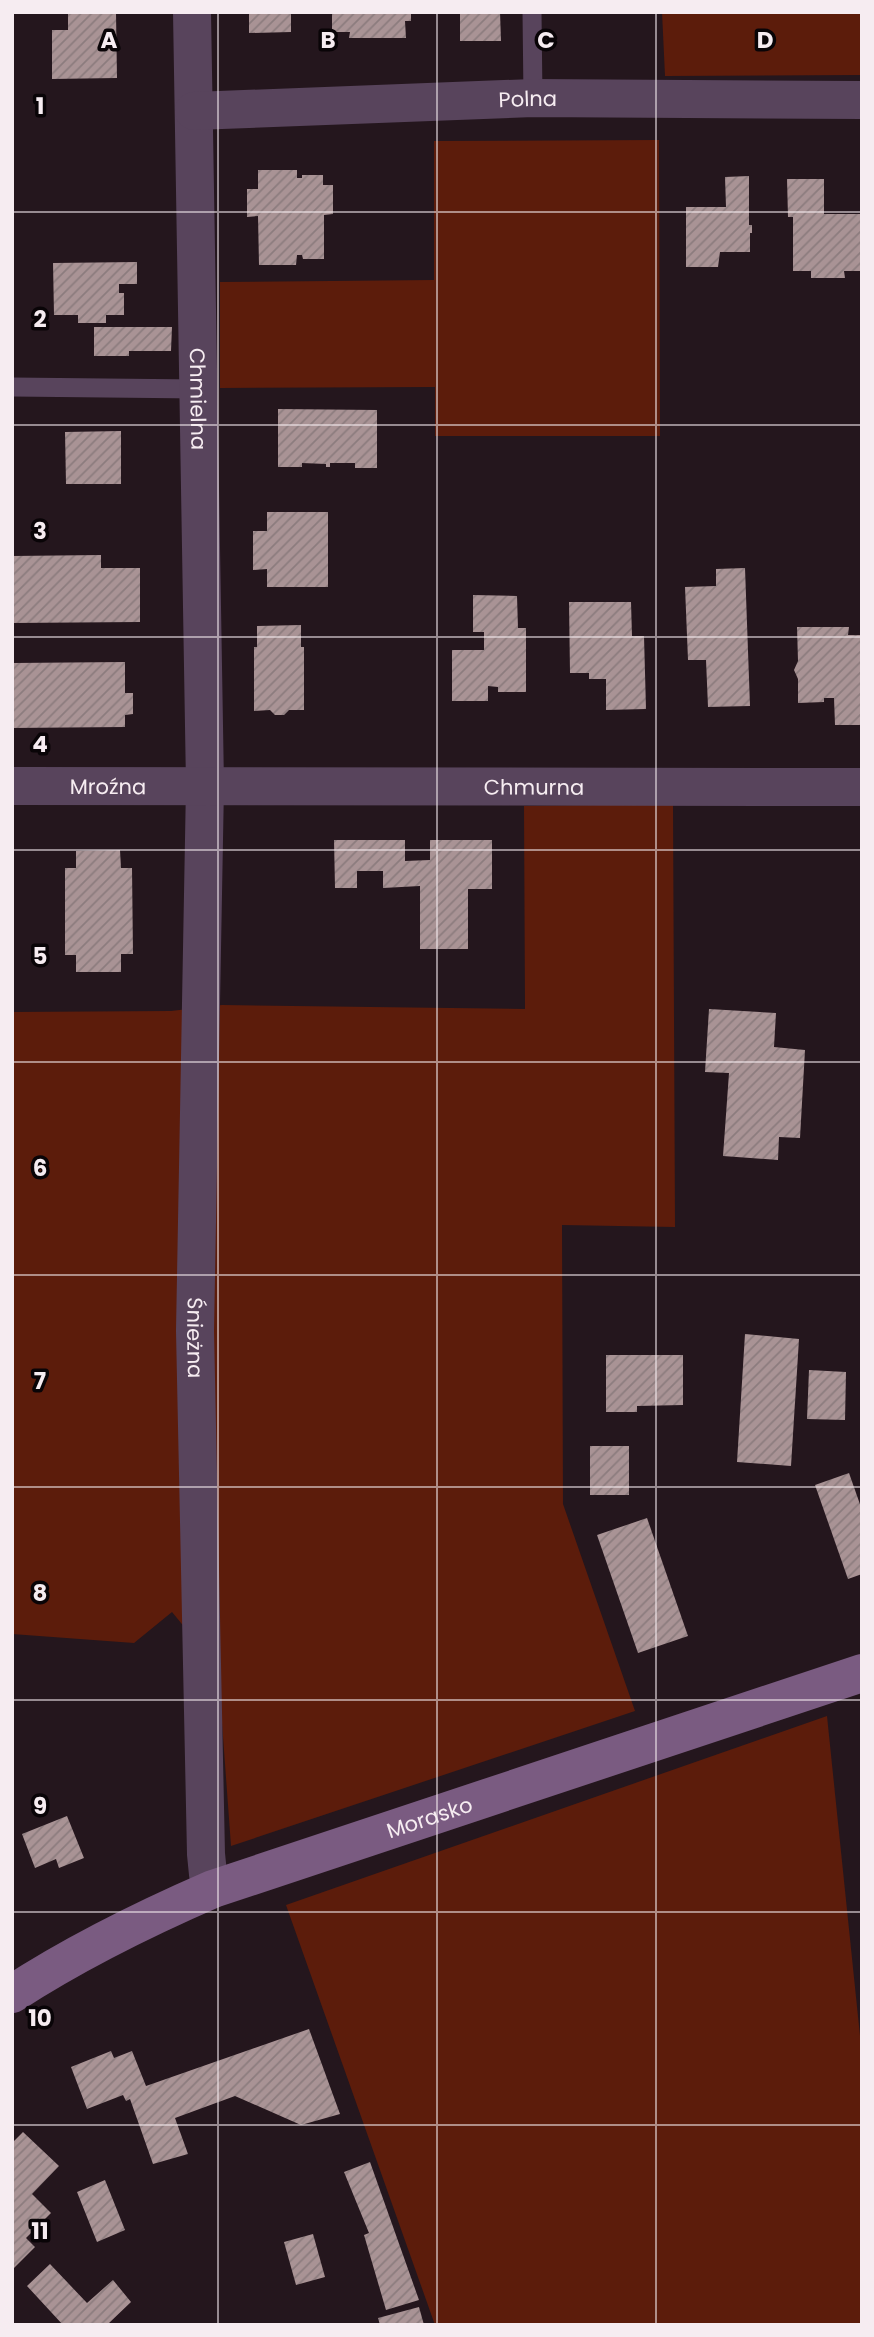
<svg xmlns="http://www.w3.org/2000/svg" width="874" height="2337" font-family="Poppins,sans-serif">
<defs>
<pattern id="building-hatch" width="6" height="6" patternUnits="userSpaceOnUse" patternTransform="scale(1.75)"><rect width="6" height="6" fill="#a99395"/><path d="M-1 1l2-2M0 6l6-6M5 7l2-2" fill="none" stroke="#8c7c7e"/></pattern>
</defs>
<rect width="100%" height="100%" fill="#24161d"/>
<g fill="#5c1c0b">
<path d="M 662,12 L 862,12 L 862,75 L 665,76 Z"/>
<path d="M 659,140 L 660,436 L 435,436 L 435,387 L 220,388 L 220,282 L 434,280 L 434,141 Z"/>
<path d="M 673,804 L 675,1227 L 562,1225 L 563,1504 L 635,1711 L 231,1846 L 218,1668 L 172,1612 L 134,1643 L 12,1634 L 12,1012 L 171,1011 L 222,1005 L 525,1009 L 524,806 Z"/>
<path d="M 827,1716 L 862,2055 L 862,2325 L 435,2325 L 286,1905 Z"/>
</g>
<g fill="url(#building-hatch)">
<path d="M 249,12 L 291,12 L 291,32 L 249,33 Z"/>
<path d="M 332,12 L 411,12 L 411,21 L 405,21 L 406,38 L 349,38 L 350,32 L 332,32 Z"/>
<path d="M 460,12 L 500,12 L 501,41 L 460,41 Z"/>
<path d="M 116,13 L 117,78 L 52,79 L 52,30 L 68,30 L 68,14 Z"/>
<path d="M 258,170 L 297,170 L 297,178 L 302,178 L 302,175 L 323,175 L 323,185 L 333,185 L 333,214 L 324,215 L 324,259 L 303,259 L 302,255 L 297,255 L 296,265 L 259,265 L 258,216 L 247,217 L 247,189 L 258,189 Z"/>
<path d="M 749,176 L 749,225 L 752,225 L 752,233 L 750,233 L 750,252 L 720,252 L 718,267 L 686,267 L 686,207 L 726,207 L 725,177 Z"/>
<path d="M 787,179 L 824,179 L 824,214 L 862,214 L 862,271 L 844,271 L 845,278 L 811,278 L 811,271 L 793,271 L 793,217 L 788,217 Z"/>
<path d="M 137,262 L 137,284 L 119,284 L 119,293 L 124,293 L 124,315 L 106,315 L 106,323 L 78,323 L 78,315 L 54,315 L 53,263 Z"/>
<path d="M 94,327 L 172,327 L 171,351 L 129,351 L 129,356 L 94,356 Z"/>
<path d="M 278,409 L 377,410 L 377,468 L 355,468 L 355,463 L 330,463 L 330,467 L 326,467 L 326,464 L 302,463 L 302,467 L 278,467 Z"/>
<path d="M 121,431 L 121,484 L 66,484 L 65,432 Z"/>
<path d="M 267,512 L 328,512 L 328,587 L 267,587 L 267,569 L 253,570 L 253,531 L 267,531 Z"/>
<path d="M 101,555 L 101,568 L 140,568 L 140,622 L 12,623 L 12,556 Z"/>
<path d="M 745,568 L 750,706 L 708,707 L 706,660 L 688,660 L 685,587 L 716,586 L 716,569 Z"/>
<path d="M 473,595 L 517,596 L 518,628 L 526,628 L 526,692 L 498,692 L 498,687 L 488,686 L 488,701 L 452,701 L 452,650 L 484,650 L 484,632 L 473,632 Z"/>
<path d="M 569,602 L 631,602 L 632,636 L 644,636 L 646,709 L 606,710 L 606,679 L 589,679 L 589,673 L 570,673 Z"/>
<path d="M 301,625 L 301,647 L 304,647 L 304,710 L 289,710 L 284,715 L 275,715 L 270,710 L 254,711 L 254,647 L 257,647 L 257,626 Z"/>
<path d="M 797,627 L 849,627 L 848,635 L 862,635 L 862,725 L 835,725 L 834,698 L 824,698 L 824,702 L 798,703 L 798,679 L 794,670 L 798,661 Z"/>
<path d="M 125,662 L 125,693 L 133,693 L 133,714 L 125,715 L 125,727 L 12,728 L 12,663 Z"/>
<path d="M 334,840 L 405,840 L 405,861 L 430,860 L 430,840 L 492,840 L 492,889 L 468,889 L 468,949 L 420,949 L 420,886 L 383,888 L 383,871 L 357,871 L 357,888 L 335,888 Z"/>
<path d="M 120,850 L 121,868 L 132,868 L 133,954 L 121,954 L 121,972 L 76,972 L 76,955 L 65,955 L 65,868 L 76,868 L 76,851 Z"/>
<path d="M 709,1009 L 776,1013 L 774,1047 L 805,1050 L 800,1138 L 779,1137 L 778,1160 L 723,1156 L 729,1073 L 705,1072 Z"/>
<path d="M 745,1334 L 799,1339 L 791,1466 L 737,1462 Z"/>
<path d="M 606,1355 L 683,1355 L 683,1405 L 637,1406 L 637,1412 L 606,1412 Z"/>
<path d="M 809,1370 L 846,1372 L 845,1420 L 807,1419 Z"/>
<rect x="590" y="1446" width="39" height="49"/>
<path d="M 849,1473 L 862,1510 L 862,1574 L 848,1579 L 815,1485 Z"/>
<path d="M 647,1518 L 688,1636 L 638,1653 L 597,1535 Z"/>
<path d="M 67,1816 L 84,1858 L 59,1868 L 56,1859 L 35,1868 L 22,1834 Z"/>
<path d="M 309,2029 L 340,2114 L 301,2125 L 235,2096 L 175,2118 L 188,2154 L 153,2164 L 130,2099 L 126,2101 L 123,2095 L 87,2109 L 71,2067 L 111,2051 L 114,2058 L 132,2051 L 146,2086 Z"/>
<path d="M 23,2132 L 59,2166 L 32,2194 L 51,2213 L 26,2238 L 35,2247 L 12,2270 L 12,2143 Z"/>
<path d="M 370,2162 L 419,2300 L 386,2310 L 364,2235 L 369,2233 L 344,2172 Z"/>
<path d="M 105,2180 L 125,2230 L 97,2242 L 77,2192 Z"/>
<path d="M 313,2234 L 325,2277 L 296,2285 L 284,2242 Z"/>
<path d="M 50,2264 L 87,2303 L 113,2280 L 131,2302 L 109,2323 L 110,2325 L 63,2325 L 27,2286 Z"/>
<path d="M 419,2307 L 424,2325 L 380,2325 L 378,2318 Z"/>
</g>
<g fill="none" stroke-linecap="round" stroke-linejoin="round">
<g stroke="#58445c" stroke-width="19">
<path d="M 532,12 L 533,98"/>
<path d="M 12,387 L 199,389"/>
</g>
<g stroke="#58445c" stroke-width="38">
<path id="s1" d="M 192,12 L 205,785 L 195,1331 L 206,1854 L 208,1874 L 213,1889"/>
<path id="s2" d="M 194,111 L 533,98 L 862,100"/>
<path id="s3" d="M 12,786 L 862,787"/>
</g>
<path stroke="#7a5b81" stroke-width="38" id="s4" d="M 12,1994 C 75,1953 144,1919 213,1889 L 862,1673"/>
</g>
<path fill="none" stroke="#f6ecf1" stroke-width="2" stroke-opacity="0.55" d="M 218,12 L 218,2325M 437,12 L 437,2325M 656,12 L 656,2325M 12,212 L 862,212M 12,425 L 862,425M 12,637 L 862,637M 12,850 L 862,850M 12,1062 L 862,1062M 12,1275 L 862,1275M 12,1487 L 862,1487M 12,1700 L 862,1700M 12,1912 L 862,1912M 12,2125 L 862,2125"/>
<g text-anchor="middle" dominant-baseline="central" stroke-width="7" stroke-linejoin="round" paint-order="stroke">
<g font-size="21" fill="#f6ecf1" stroke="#090407">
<text stroke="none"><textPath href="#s2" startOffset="334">Polna</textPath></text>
<text stroke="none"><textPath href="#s1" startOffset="387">Chmielna</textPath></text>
<text stroke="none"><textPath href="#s3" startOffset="96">Mroźna</textPath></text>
<text stroke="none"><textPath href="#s3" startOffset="522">Chmurna</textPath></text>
<text stroke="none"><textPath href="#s1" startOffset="1326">Śnieżna</textPath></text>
<text stroke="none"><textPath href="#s4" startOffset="455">Morasko</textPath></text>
</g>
</g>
<g font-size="23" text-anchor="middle" font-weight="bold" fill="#f6ecf1" stroke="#090407" stroke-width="7" stroke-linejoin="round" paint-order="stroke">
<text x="109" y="48">A</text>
<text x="328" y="48">B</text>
<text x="546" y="48">C</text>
<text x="765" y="48">D</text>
<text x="40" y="114">1</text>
<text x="40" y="327">2</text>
<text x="40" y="539">3</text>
<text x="40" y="752">4</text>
<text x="40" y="964">5</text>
<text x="40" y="1176">6</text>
<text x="40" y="1389">7</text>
<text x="40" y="1601">8</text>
<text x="40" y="1814">9</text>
<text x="40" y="2026">10</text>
<text x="40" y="2239">11</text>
</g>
<rect width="874" height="2337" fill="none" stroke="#f6ecf1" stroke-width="28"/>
</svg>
